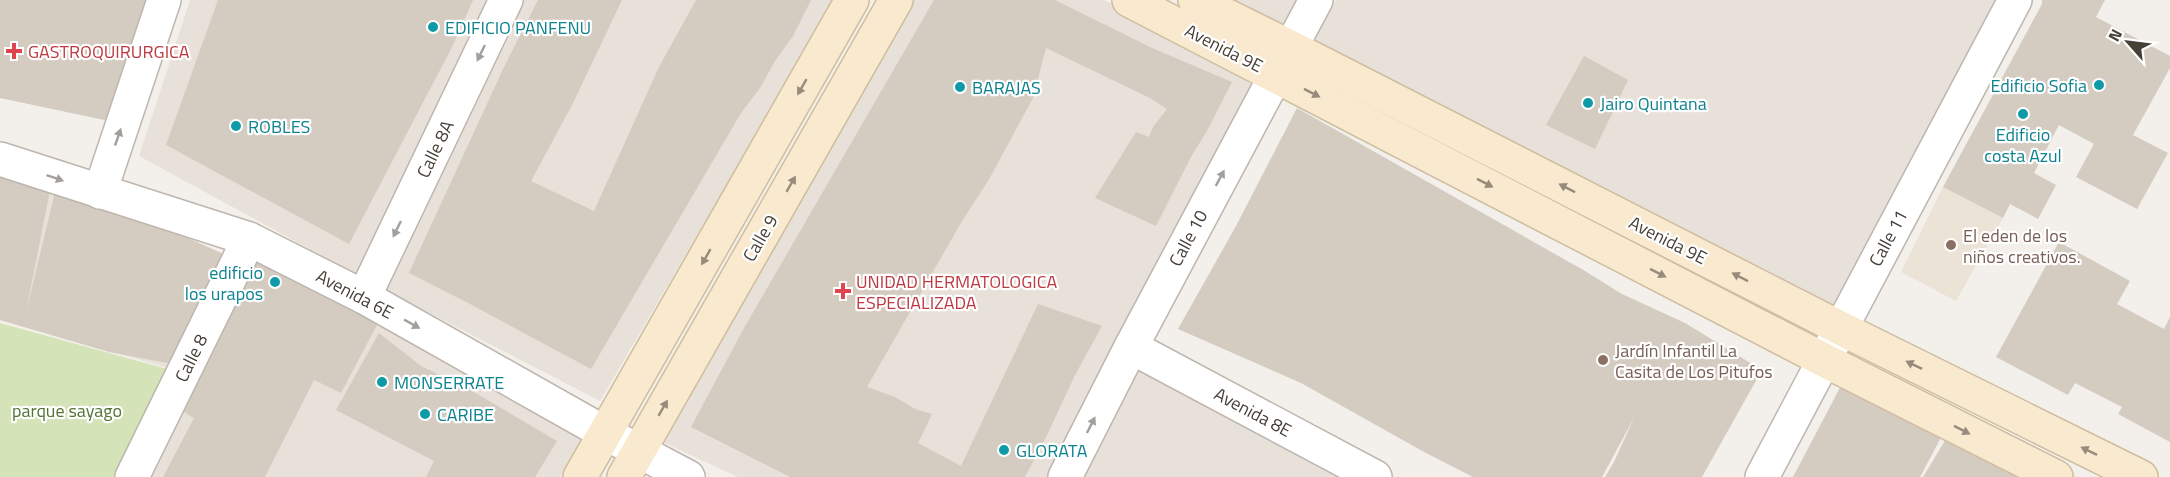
<svg xmlns="http://www.w3.org/2000/svg" width="2170" height="477" font-family="'Titillium Web',sans-serif">
<rect width="100%" height="100%" fill="#f3f0eb"/>
<g fill="#e7e1d9">
<path d="M 190,0 L 491,0 L 359,276 L 139,156 Z"/>
<path d="M 516,0 L 835,0 L 600,401 L 377,286 Z"/>
<path d="M 908,0 L 1104,0 L 1261,74 L 1049,477 L 738,477 L 656,439 Z"/>
<path d="M 1211,0 L 1306,0 L 1285,38 Z"/>
<path d="M 1336,0 L 2005,0 L 1833,318 L 1310,47 Z"/>
<path d="M 0,141 L 63,160 L 104,200 L 232,258 L 250,244 L 586,431 L 560,477 L 141,477 L 193,375 L 0,320 Z"/>
<path d="M 1143,363 L 1370,477 L 1081,477 Z"/>
</g>
<path fill="#ebe3d6" d="M 1943,187 L 2003,218 L 1956,301 L 1901,272 Z"/>
<path fill="#d4e3b8" d="M 0,323 L 178,372 L 126,477 L 0,477 Z"/>
<g fill="#d4cbc1">
<path d="M 0,0 L 149,0 L 109,121 L 0,98 Z"/>
<path d="M 218,0 L 473,0 L 452,47 L 349,244 L 166,145 Z"/>
<path d="M 538,0 L 622,0 L 572,105 L 531,181 L 594,211 L 659,67 L 696,0 L 811,0 L 793,36 L 775,61 L 760,88 L 741,113 L 591,369 L 470,304 L 409,273 L 504,67 Z"/>
<path d="M 934,0 L 1055,0 L 1152,48 L 1232,82 L 1207,131 L 1192,155 L 1156,226 L 1095,198 L 1136,132 L 1149,137 L 1153,127 L 1167,109 L 1150,98 L 1046,48 L 1033,98 L 988,181 L 962,221 L 867,387 L 895,397 L 915,409 L 932,414 L 918,443 L 961,466 L 1038,304 L 1102,326 L 1075,375 L 1048,433 L 1025,477 L 790,477 L 691,427 L 744,328 Z"/>
<path d="M 2042,0 L 2105,0 L 2096,17 L 2170,56 L 2170,68 L 2133,135 L 2168,153 L 2137,209 L 2076,177 L 2094,144 L 2059,125 L 2034,173 L 2056,185 L 2038,219 L 2010,204 L 2003,218 L 1943,187 L 2042,4 Z"/>
<path d="M 1584,56 L 1628,80 L 1595,149 L 1546,125 Z"/>
<path d="M 1297,108 L 1585,271 L 1622,294 L 1685,323 L 1762,370 L 1702,477 L 1605,477 L 1614,462 L 1634,418 L 1602,477 L 1473,477 L 1424,452 L 1301,383 L 1178,329 L 1236,226 Z"/>
<path d="M 0,163 L 52,180 L 26,312 L 57,184 L 166,228 L 232,258 L 178,365 L 109,352 L 0,320 Z"/>
<path d="M 2059,242 L 2130,281 L 2117,304 L 2164,329 L 2170,317 L 2170,442 L 2118,414 L 2122,407 L 2075,383 L 2068,395 L 1996,357 Z"/>
<path d="M 250,244 L 379,321 L 341,393 L 314,380 L 265,477 L 163,477 L 194,418 L 176,407 Z"/>
<path d="M 379,333 L 421,366 L 467,388 L 557,441 L 535,477 L 426,477 L 434,461 L 336,410 Z"/>
<path d="M 1844,380 L 1944,432 L 1920,477 L 1793,477 Z"/>
<path d="M 1952,429 L 2043,477 L 1923,477 Z"/>
</g>
<g fill="none" stroke-linecap="round" stroke-linejoin="round">
<g stroke="#beb6ae" stroke-width="36">
<g id="street">
<path d="M 0,159 L 249,239 L 364,297 L 605,433 L 688,477"/>
<path d="M 100,192 L 164,0"/>
<path d="M 364,297 L 506,0"/>
<path d="M 1131,347 L 1375,477"/>
<path d="M 132,477 L 249,239"/>
<path d="M 1065,477 L 1131,347 L 1316,0"/>
<path d="M 1762,477 L 2015,0"/>
</g>
</g>
<g stroke="#cebd9f" stroke-width="36">
<g id="secondary">
<path d="M 1129,0 L 1824,360 L 2056,477"/>
<path d="M 1195,0 L 1290,47 L 1840,328 L 2141,477"/>
<path d="M 580,477 L 852,0"/>
<path d="M 624,477 L 896,0"/>
</g>
</g>
<use href="#street" stroke="#fff" stroke-width="33"/>
<use href="#secondary" stroke="#f9eacf" stroke-width="33"/>
</g>
<defs><path id="oneway-solid" d="M-6-.8H1V-3.2L6.5 0L1 3.2V.8H-6Z" transform="scale(1.5)"/></defs>
<g fill="#a3a09c">
<use href="#oneway-solid" transform="translate(481 53) rotate(116)"/>
<use href="#oneway-solid" transform="translate(118 137) rotate(-71)"/>
<use href="#oneway-solid" transform="translate(55 178) rotate(19)"/>
<use href="#oneway-solid" transform="translate(1220 178) rotate(-62)"/>
<use href="#oneway-solid" transform="translate(397 229) rotate(116)"/>
<use href="#oneway-solid" transform="translate(412 324) rotate(29)"/>
<use href="#oneway-solid" transform="translate(1091 425) rotate(-63)"/>
</g>
<g fill="#978c7c">
<use href="#oneway-solid" transform="translate(802 87) rotate(120)"/>
<use href="#oneway-solid" transform="translate(1312 93) rotate(27)"/>
<use href="#oneway-solid" transform="translate(1485 183) rotate(27)"/>
<use href="#oneway-solid" transform="translate(791 184) rotate(-60)"/>
<use href="#oneway-solid" transform="translate(1567 188) rotate(-153)"/>
<use href="#oneway-solid" transform="translate(706 257) rotate(120)"/>
<use href="#oneway-solid" transform="translate(1658 273) rotate(27)"/>
<use href="#oneway-solid" transform="translate(1740 277) rotate(-153)"/>
<use href="#oneway-solid" transform="translate(1914 365) rotate(-154)"/>
<use href="#oneway-solid" transform="translate(663 408) rotate(-60)"/>
<use href="#oneway-solid" transform="translate(1962 430) rotate(27)"/>
<use href="#oneway-solid" transform="translate(2089 451) rotate(-154)"/>
</g>
<g fill="#0f9aa8" stroke="#fff" stroke-width="2">
<circle cx="433" cy="27" r="6"/>
<circle cx="2099" cy="85" r="6"/>
<circle cx="960" cy="87" r="6"/>
<circle cx="1588" cy="103" r="6"/>
<circle cx="2023" cy="114" r="6"/>
<circle cx="236" cy="126" r="6"/>
<circle cx="275" cy="282" r="6"/>
<circle cx="382" cy="382" r="6"/>
<circle cx="425" cy="414" r="6"/>
<circle cx="1004" cy="450" r="6"/>
</g>
<g fill="#e0444e" stroke="#fff" stroke-width="2">
<path d="M11 42h6v6h6v6h-6v6h-6v-6h-6v-6h6z"/>
<path d="M840 282h6v6h6v6h-6v6h-6v-6h-6v-6h6z"/>
</g>
<g fill="#8d6e63" stroke="#fff" stroke-width="2">
<circle cx="1951" cy="245" r="6"/>
<circle cx="1603" cy="360" r="6"/>
</g>
<g text-anchor="middle" dominant-baseline="central" stroke-width="4.5" stroke-linejoin="round" paint-order="stroke">
<g font-size="18" fill="#0d838f" stroke="#fff" text-anchor="start">
<text x="445" y="27">EDIFICIO PANFENU</text>
<text x="2087" y="85" text-anchor="end">Edificio Sofia</text>
<text x="972" y="87">BARAJAS</text>
<text x="1600" y="103">Jairo Quintana</text>
<text x="248" y="126">ROBLES</text>
<text x="2023" y="134" text-anchor="middle">Edificio<tspan x="2023" dy="21">costa Azul</tspan></text>
<text x="263" y="272" text-anchor="end">edificio<tspan x="263" dy="21">los urapos</tspan></text>
<text x="394" y="382">MONSERRATE</text>
<text x="437" y="414">CARIBE</text>
<text x="1016" y="450">GLORATA</text>
</g>
<g font-size="18" fill="#474039" stroke="#fff">
<text transform="translate(1224 48) rotate(27)">Avenida 9E</text>
<text transform="translate(435 149) rotate(-64)">Calle 8A</text>
<text transform="translate(760 238) rotate(-60)">Calle 9</text>
<text transform="translate(1188 238) rotate(-62)">Calle 10</text>
<text transform="translate(1888 238) rotate(-62)">Calle 11</text>
<text transform="translate(1668 240) rotate(27)">Avenida 9E</text>
<text transform="translate(355 294) rotate(28)">Avenida 6E</text>
<text transform="translate(191 358) rotate(-64)">Calle 8</text>
<text transform="translate(1253 412) rotate(28)">Avenida 8E</text>
</g>
<g font-size="18" fill="#be3a42" stroke="#fff" text-anchor="start">
<text x="28" y="51">GASTROQUIRURGICA</text>
<text x="856" y="281">UNIDAD HERMATOLOGICA<tspan x="856" dy="21">ESPECIALIZADA</tspan></text>
</g>
<g font-size="18" fill="#785e54" stroke="#fff" text-anchor="start">
<text x="1963" y="235">El eden de los<tspan x="1963" dy="21">niños creativos.</tspan></text>
<text x="1615" y="350">Jardín Infantil La<tspan x="1615" dy="21">Casita de Los Pitufos</tspan></text>
</g>
<g font-size="18" fill="#527333" stroke="#fff">
<text x="67" y="410">parque sayago</text>
</g>
</g>
<g transform="translate(2128 42) rotate(298)" stroke="#ffffff" stroke-width="4.5" paint-order="stroke">
<path d="M0-4.5L10 22L0 15L-10 22Z" fill="#474039"/>
<text y="-9" font-size="16" font-weight="bold" text-anchor="middle" fill="#474039">N</text>
</g>
</svg>
